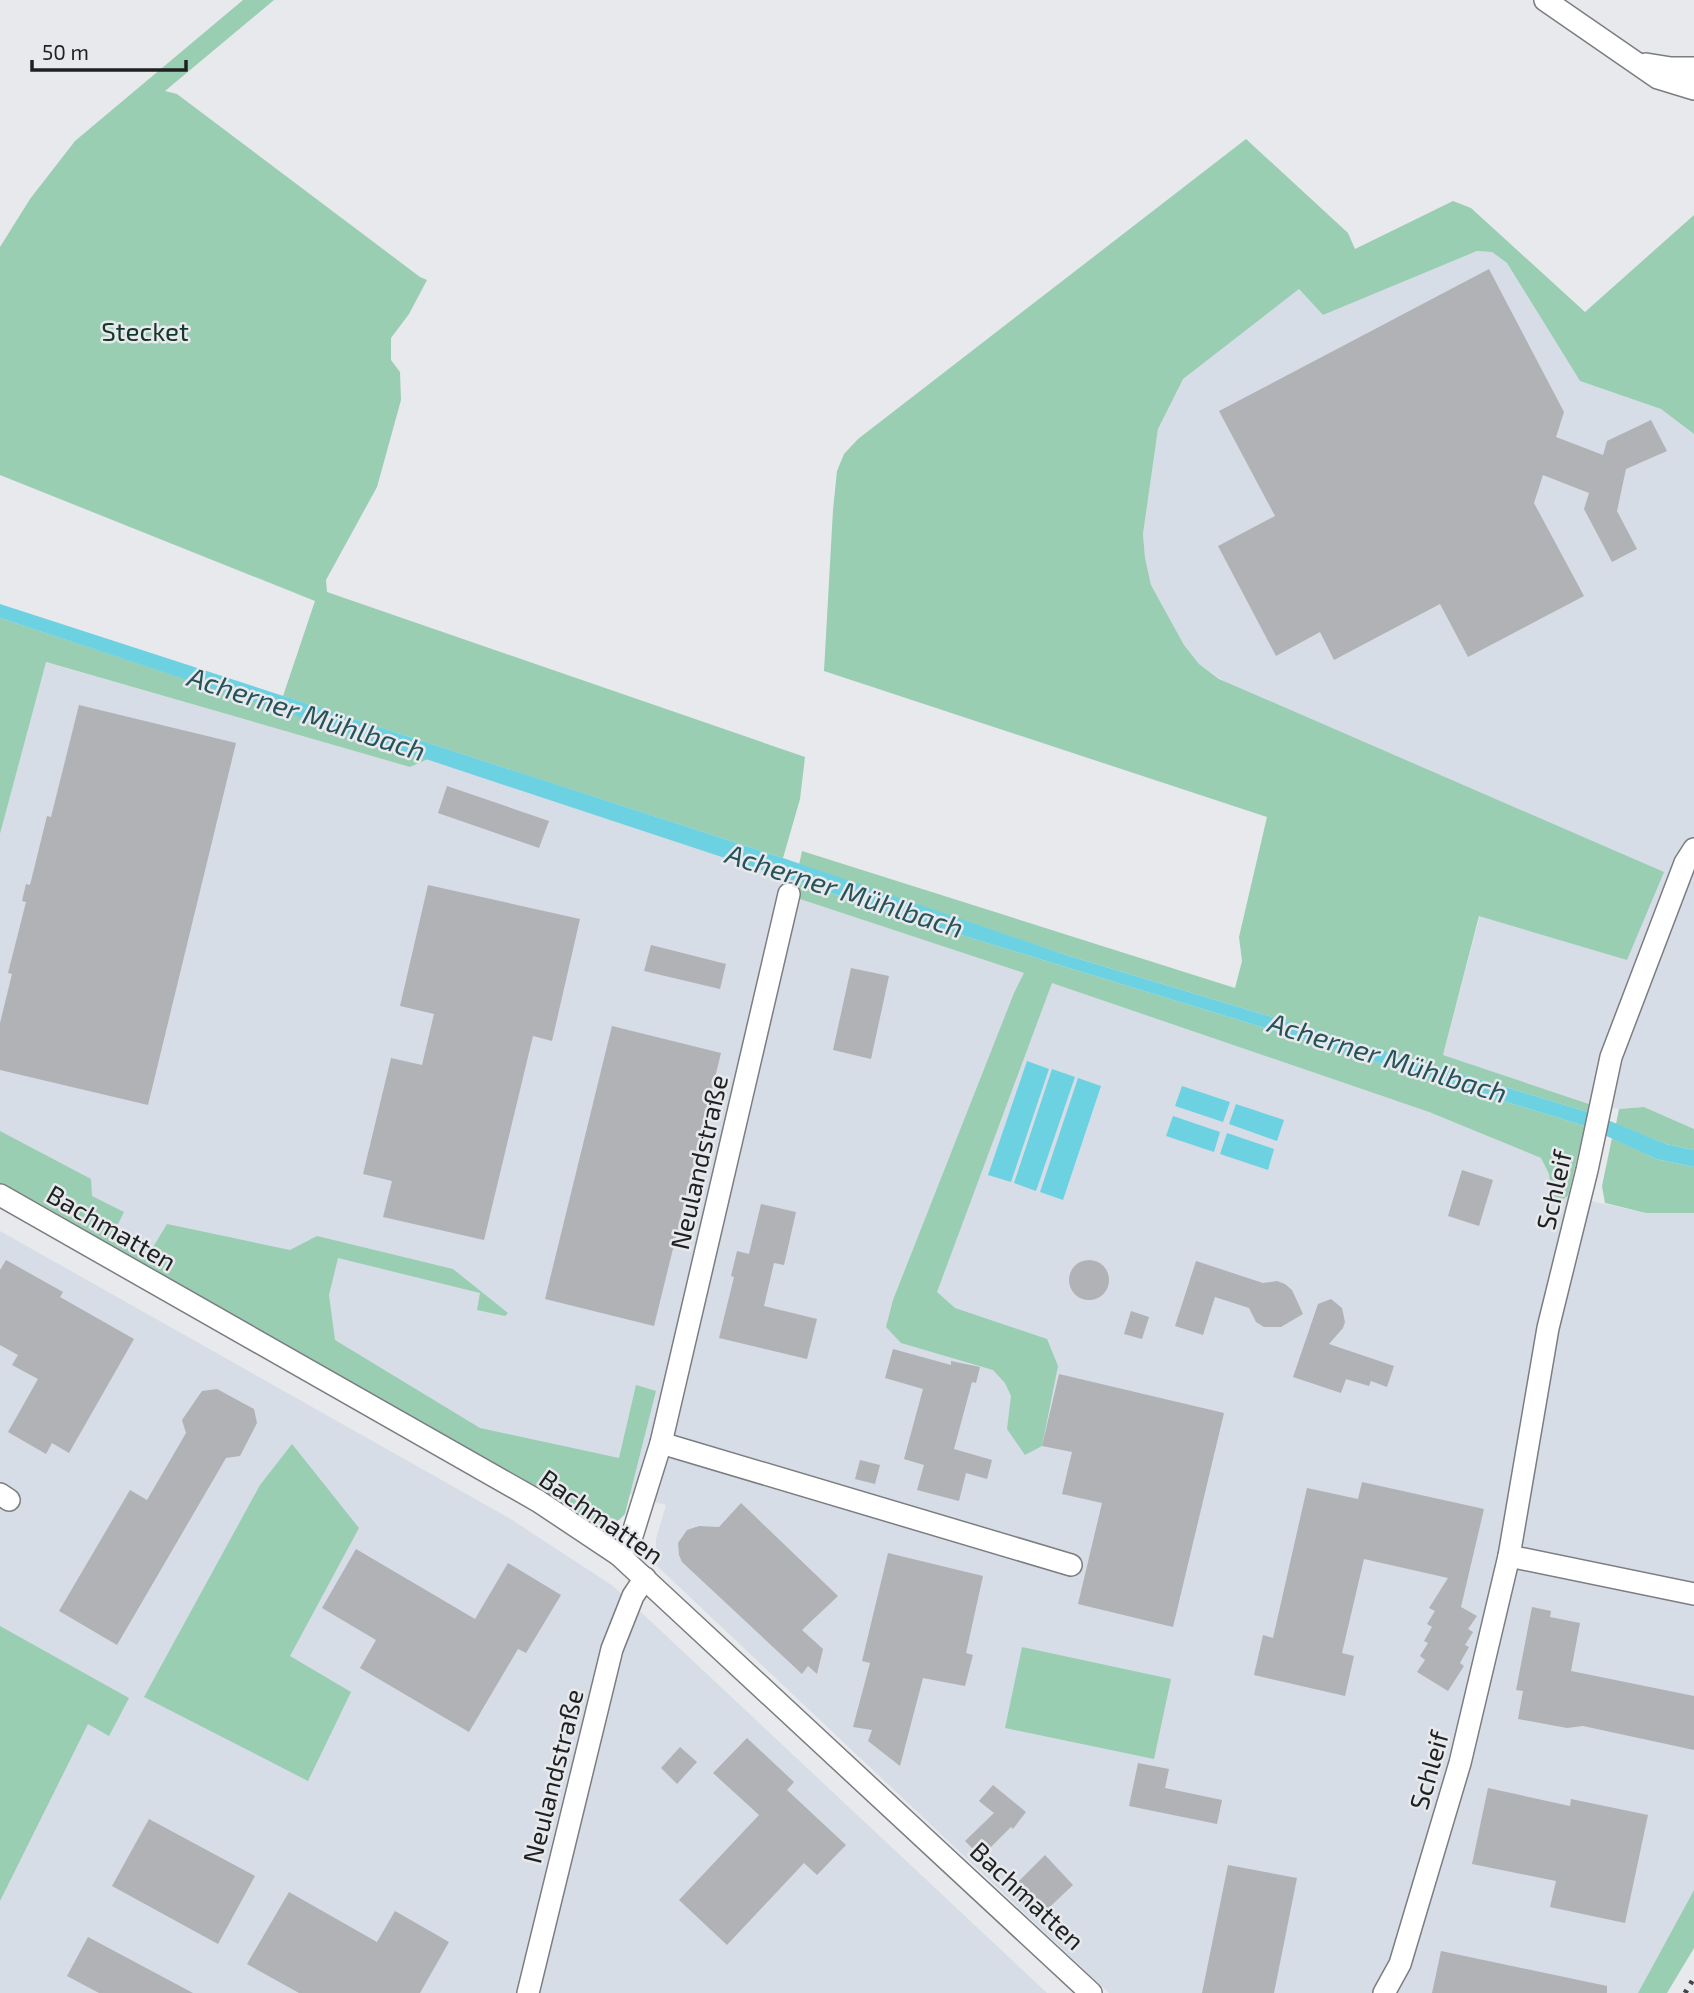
<svg xmlns="http://www.w3.org/2000/svg" width="1694" height="1993" font-family="'Exo 2',sans-serif">
<rect width="100%" height="100%" fill="#e7e9ec"/>
<g fill="#d6dde6">
<path d="M 1477,251 L 1492,252 L 1507,263 L 1580,381 L 1661,409 L 1694,434 L 1694,1129 L 1644,1107 L 1619,1109 L 1589,1104 L 1443,1055 L 1480,915 L 1627,960 L 1199,664 L 1184,645 L 1151,585 L 1145,558 L 1143,534 L 1158,429 L 1182,379 L 1299,289 L 1323,315 Z"/>
<path d="M 45,662 L 410,767 L 428,759 L 797,882 L 795,897 L 887,926 L 1429,1112 L 1541,1158 L 1549,1174 L 1551,1195 L 1560,1200 L 1568,1196 L 1646,1213 L 1694,1213 L 1694,1890 L 1638,1993 L 1109,1993 L 656,1565 L 656,1539 L 666,1505 L 465,1447 L 107,1234 L 0,1143 L 0,834 Z"/>
<path d="M 0,1231 L 509,1518 L 613,1586 L 1047,1993 L 0,1993 Z"/>
</g>
<g fill="#99ceb3">
<path d="M 243,0 L 274,0 L 165,91 L 177,94 L 420,277 L 427,280 L 409,314 L 391,338 L 391,360 L 400,372 L 401,400 L 377,487 L 326,580 L 327,592 L 805,757 L 800,799 L 783,858 L 283,696 L 315,601 L 0,475 L 0,247 L 30,199 L 75,141 Z"/>
<path d="M 1246,139 L 1348,233 L 1355,249 L 1453,201 L 1471,208 L 1585,312 L 1694,215 L 1694,434 L 1661,409 L 1580,381 L 1507,263 L 1492,252 L 1477,251 L 1323,315 L 1299,289 L 1183,379 L 1158,429 L 1143,534 L 1145,558 L 1151,585 L 1184,645 L 1199,664 L 1219,679 L 1664,872 L 1627,960 L 1479,916 L 1443,1055 L 1589,1104 L 1588,1112 L 1066,955 L 799,865 L 802,851 L 1235,988 L 1242,961 L 1239,937 L 1267,817 L 824,671 L 833,510 L 837,471 L 844,454 L 858,439 Z"/>
<path d="M 0,618 L 428,759 L 410,767 L 46,662 L 0,834 Z"/>
<path d="M 797,882 L 912,920 L 1585,1126 L 1568,1196 L 1560,1201 L 1551,1195 L 1549,1174 L 1541,1158 L 1429,1112 L 1052,983 L 937,1292 L 955,1308 L 1047,1339 L 1058,1366 L 1042,1446 L 1025,1455 L 1007,1429 L 1011,1396 L 1005,1383 L 993,1370 L 901,1343 L 886,1327 L 893,1300 L 1014,993 L 1024,973 L 794,897 Z"/>
<path d="M 1644,1107 L 1694,1129 L 1694,1150 L 1666,1144 L 1616,1124 L 1619,1109 Z"/>
<path d="M 0,1131 L 91,1179 L 92,1196 L 124,1212 L 111,1238 L 147,1257 L 167,1224 L 290,1250 L 317,1236 L 453,1269 L 508,1313 L 505,1316 L 477,1310 L 480,1293 L 338,1258 L 329,1295 L 335,1340 L 480,1428 L 619,1458 L 636,1385 L 656,1391 L 625,1514 L 619,1520 L 605,1526 L 593,1521 L 0,1183 Z"/>
<path d="M 1612,1138 L 1656,1159 L 1694,1167 L 1694,1213 L 1646,1213 L 1605,1203 L 1602,1186 Z"/>
<path d="M 292,1444 L 359,1528 L 290,1656 L 351,1692 L 308,1781 L 144,1697 L 260,1485 Z"/>
<path d="M 0,1626 L 129,1698 L 109,1736 L 88,1724 L 0,1901 Z"/>
<path d="M 1022,1647 L 1171,1679 L 1154,1759 L 1005,1728 Z"/>
<path d="M 1694,1890 L 1694,1948 L 1667,1993 L 1638,1993 Z"/>
</g>
<g fill="#6cd2e1">
<path d="M 0,604 L 783,858 L 1066,955 L 1588,1112 L 1666,1144 L 1694,1150 L 1694,1167 L 1656,1159 L 1585,1126 L 912,920 L 0,618 Z"/>
<path d="M 1027,1061 L 1049,1069 L 1011,1182 L 988,1175 Z"/>
<path d="M 1052,1069 L 1075,1077 L 1036,1191 L 1014,1183 Z"/>
<path d="M 1078,1078 L 1101,1086 L 1063,1200 L 1040,1192 Z"/>
<path d="M 1182,1086 L 1230,1102 L 1223,1122 L 1175,1106 Z"/>
<path d="M 1236,1104 L 1284,1120 L 1277,1141 L 1229,1124 Z"/>
<path d="M 1173,1116 L 1220,1132 L 1214,1152 L 1166,1136 Z"/>
<path d="M 1227,1133 L 1274,1149 L 1268,1170 L 1220,1154 Z"/>
</g>
<g fill="#b0b2b5">
<path d="M 1489,269 L 1564,412 L 1556,437 L 1603,455 L 1607,441 L 1651,420 L 1667,451 L 1626,469 L 1617,511 L 1637,549 L 1612,562 L 1584,509 L 1589,493 L 1543,475 L 1534,503 L 1584,596 L 1468,657 L 1440,604 L 1334,660 L 1320,632 L 1276,656 L 1218,546 L 1275,516 L 1219,411 Z"/>
<path d="M 79,705 L 236,743 L 148,1105 L 0,1070 L 0,1023 L 12,974 L 8,973 L 26,902 L 22,901 L 26,884 L 30,885 L 47,816 L 51,817 Z"/>
<path d="M 447,786 L 549,821 L 539,848 L 438,813 Z"/>
<path d="M 428,885 L 580,919 L 552,1041 L 533,1036 L 484,1240 L 383,1217 L 392,1181 L 363,1174 L 391,1058 L 422,1065 L 434,1014 L 400,1006 Z"/>
<path d="M 651,945 L 726,964 L 720,989 L 644,971 Z"/>
<path d="M 851,968 L 889,976 L 871,1059 L 833,1050 Z"/>
<path d="M 612,1026 L 721,1053 L 654,1326 L 545,1299 Z"/>
<path d="M 1462,1170 L 1493,1180 L 1479,1226 L 1448,1216 Z"/>
<path d="M 761,1204 L 796,1212 L 784,1265 L 774,1263 L 764,1306 L 817,1319 L 807,1359 L 719,1338 L 734,1277 L 731,1276 L 737,1251 L 749,1254 Z"/>
<path d="M 6,1260 L 63,1292 L 60,1297 L 134,1339 L 69,1453 L 52,1443 L 46,1454 L 8,1432 L 38,1379 L 12,1365 L 18,1355 L 0,1345 L 0,1270 Z"/>
<circle cx="1089" cy="1280" r="20"/>
<path d="M 1196,1261 L 1263,1283 L 1277,1281 L 1285,1284 L 1292,1290 L 1303,1314 L 1281,1327 L 1264,1327 L 1256,1322 L 1249,1308 L 1215,1297 L 1203,1335 L 1175,1326 Z"/>
<path d="M 1331,1299 L 1342,1308 L 1345,1322 L 1343,1328 L 1329,1344 L 1394,1366 L 1387,1387 L 1371,1381 L 1369,1386 L 1346,1379 L 1341,1393 L 1293,1377 L 1318,1304 Z"/>
<path d="M 1131,1311 L 1149,1317 L 1142,1339 L 1124,1334 Z"/>
<path d="M 893,1349 L 951,1365 L 951,1361 L 980,1367 L 976,1383 L 972,1382 L 954,1449 L 992,1460 L 987,1479 L 966,1473 L 959,1501 L 917,1490 L 924,1465 L 904,1459 L 923,1389 L 885,1378 Z"/>
<path d="M 1059,1374 L 1224,1413 L 1173,1627 L 1078,1604 L 1102,1503 L 1062,1494 L 1072,1452 L 1042,1446 Z"/>
<path d="M 217,1389 L 254,1409 L 257,1423 L 240,1456 L 226,1458 L 117,1645 L 59,1611 L 130,1490 L 147,1500 L 186,1433 L 182,1420 L 202,1391 Z"/>
<path d="M 860,1460 L 880,1465 L 875,1484 L 855,1479 Z"/>
<path d="M 1362,1482 L 1484,1509 L 1461,1607 L 1477,1616 L 1468,1629 L 1473,1632 L 1465,1645 L 1469,1647 L 1460,1663 L 1464,1666 L 1448,1691 L 1417,1672 L 1425,1660 L 1420,1656 L 1428,1643 L 1424,1641 L 1432,1627 L 1427,1624 L 1435,1611 L 1429,1608 L 1448,1578 L 1364,1559 L 1342,1653 L 1354,1656 L 1345,1696 L 1254,1675 L 1263,1635 L 1273,1638 L 1307,1488 L 1358,1499 Z"/>
<path d="M 741,1503 L 838,1596 L 802,1630 L 823,1649 L 817,1674 L 808,1666 L 802,1674 L 682,1562 L 679,1555 L 678,1543 L 687,1530 L 699,1526 L 719,1527 Z"/>
<path d="M 356,1549 L 475,1619 L 508,1563 L 561,1595 L 526,1653 L 518,1649 L 469,1732 L 360,1668 L 376,1640 L 322,1608 Z"/>
<path d="M 888,1553 L 983,1576 L 966,1653 L 973,1655 L 965,1686 L 923,1678 L 900,1766 L 868,1741 L 872,1730 L 853,1727 L 870,1663 L 862,1661 Z"/>
<path d="M 1532,1607 L 1551,1611 L 1550,1617 L 1580,1623 L 1571,1671 L 1694,1696 L 1694,1750 L 1583,1726 L 1567,1728 L 1518,1719 L 1523,1691 L 1516,1690 Z"/>
<path d="M 747,1738 L 794,1782 L 787,1790 L 846,1845 L 817,1875 L 804,1863 L 727,1945 L 679,1900 L 759,1815 L 713,1773 Z"/>
<path d="M 680,1747 L 697,1762 L 677,1784 L 661,1768 Z"/>
<path d="M 1138,1763 L 1169,1769 L 1165,1788 L 1222,1800 L 1217,1824 L 1129,1806 Z"/>
<path d="M 993,1785 L 1026,1812 L 1013,1829 L 1011,1827 L 981,1857 L 965,1841 L 994,1813 L 979,1801 Z"/>
<path d="M 1488,1788 L 1570,1806 L 1571,1799 L 1648,1815 L 1625,1923 L 1550,1907 L 1556,1881 L 1472,1864 Z"/>
<path d="M 149,1819 L 255,1876 L 218,1944 L 112,1886 Z"/>
<path d="M 1045,1855 L 1073,1885 L 1038,1918 L 1010,1890 Z"/>
<path d="M 1228,1865 L 1297,1878 L 1274,1993 L 1202,1993 Z"/>
<path d="M 289,1892 L 377,1942 L 395,1911 L 449,1942 L 420,1993 L 299,1993 L 247,1964 Z"/>
<path d="M 88,1937 L 193,1993 L 99,1993 L 67,1976 Z"/>
<path d="M 1441,1951 L 1607,1986 L 1607,1993 L 1432,1993 Z"/>
</g>
<g fill="none" stroke-linecap="round" stroke-linejoin="round">
<g stroke="#7b7d80" stroke-width="24">
<g id="minor">
<path d="M 1545,0 L 1658,78 L 1694,89"/>
<path d="M 1646,64 L 1671,68 L 1694,68"/>
<path d="M 0,1195 L 538,1501 L 619,1555 L 1091,1993"/>
<path d="M 661,1443 L 1071,1565"/>
<path d="M 0,1494 L 9,1500"/>
<path d="M 619,1555 L 631,1539 L 661,1443 L 789,894"/>
<path d="M 1509,1556 L 1694,1594"/>
<path d="M 528,1993 L 612,1649 L 633,1596 L 645,1578"/>
<path d="M 1384,1993 L 1400,1964 L 1460,1763 L 1509,1556 L 1548,1328 L 1587,1170 L 1611,1057 L 1685,863 L 1694,849"/>
</g>
</g>
<use href="#minor" stroke="#fff" stroke-width="21"/>
<path stroke="#444546" stroke-width="5" stroke-dasharray="3.5 7" stroke-linecap="butt" d="M 1685,1993 L 1694,1978"/>
</g>
<g text-anchor="middle" dominant-baseline="central" stroke-width="5" stroke-linejoin="round" paint-order="stroke">
<g font-size="26" fill="#133728" stroke="#e7e9ec">
<text x="145" y="330">Stecket</text>
</g>
<g font-size="26" fill="#1f2021" stroke="#e7e9ec">
<text transform="translate(698 1162) rotate(-77)">Neulandstraße</text>
<text transform="translate(1553 1190) rotate(-77)">Schleif</text>
<text transform="translate(112 1227) rotate(30)">Bachmatten</text>
<text transform="translate(602 1516) rotate(35)">Bachmatten</text>
<text transform="translate(1428 1770) rotate(-74)">Schleif</text>
<text transform="translate(552 1776) rotate(-76)">Neulandstraße</text>
<text transform="translate(1028 1895) rotate(43)">Bachmatten</text>
</g>
<g font-size="28" font-style="italic" fill="#26535a" stroke="#e7e9ec">
<text transform="translate(307 713) rotate(18)">Acherner Mühlbach</text>
<text transform="translate(845 890) rotate(18)">Acherner Mühlbach</text>
<text transform="translate(1388 1057) rotate(17)">Acherner Mühlbach</text>
</g>
</g>
<path d="M32 60v10h154v-10" fill="none" stroke="#1f2021" stroke-width="3.5"/>
<text x="42" y="60" font-size="21" fill="#1f2021" stroke="#e7e9ec" stroke-width="5" paint-order="stroke">50 m</text>
</svg>
